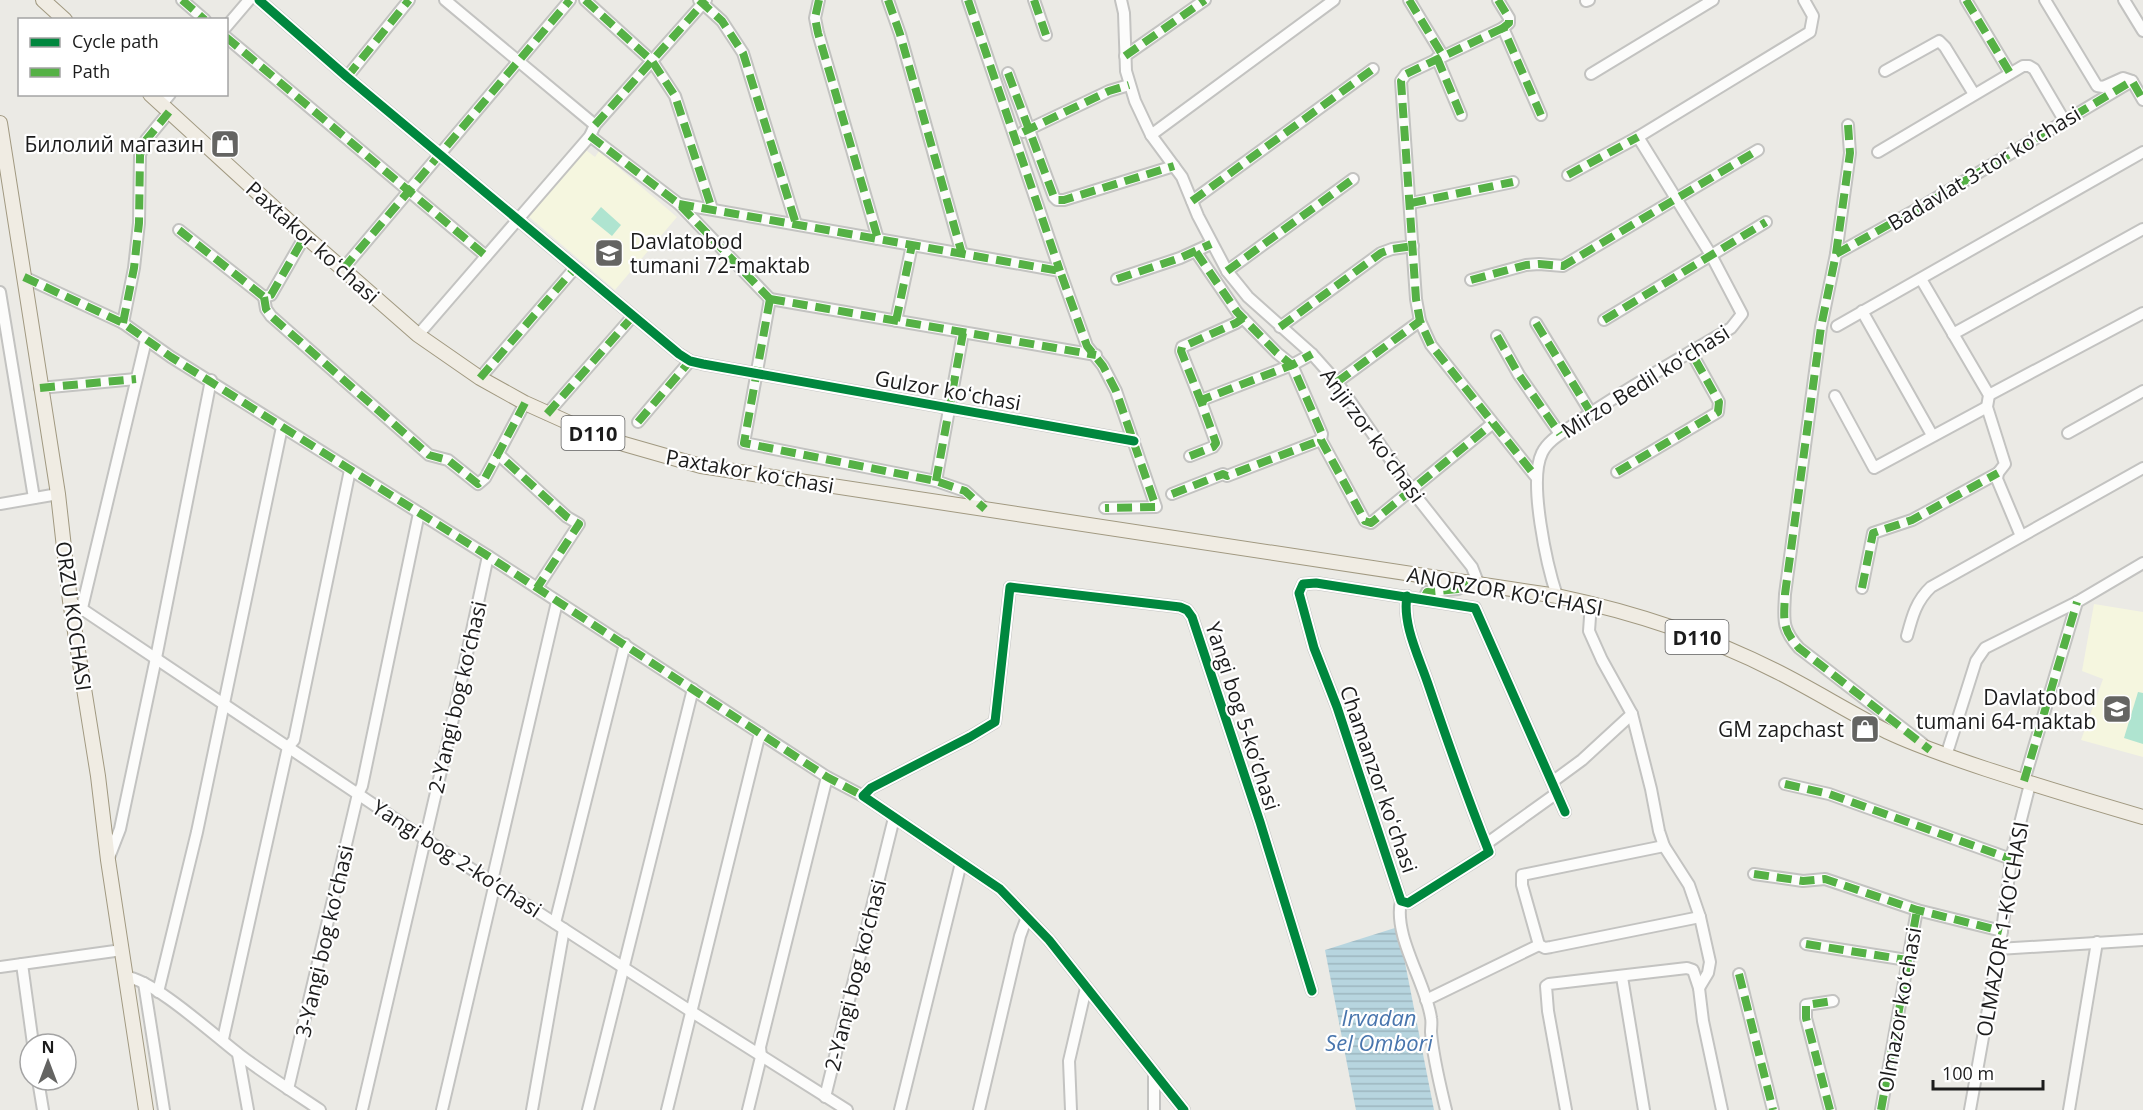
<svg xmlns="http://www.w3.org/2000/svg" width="2143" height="1110" font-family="'Open Sans',sans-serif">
<defs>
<pattern id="water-rules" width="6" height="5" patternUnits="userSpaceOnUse" patternTransform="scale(1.5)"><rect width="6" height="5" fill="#b7d5df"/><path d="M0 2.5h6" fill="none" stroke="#9db6bf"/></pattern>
</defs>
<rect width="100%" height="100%" fill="#ebeae5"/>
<g fill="#f5f6df">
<path d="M 582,147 L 595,157 L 599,151 L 677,217 L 615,290 L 528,216 Z"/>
<path d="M 2094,604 L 2143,612 L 2143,757 L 2081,740 L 2103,679 L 2082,671 Z"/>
</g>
<g fill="#afe4d0">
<path d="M 601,207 L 621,225 L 612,236 L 591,219 Z"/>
<path d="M 2138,692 L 2143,693 L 2143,744 L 2124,738 Z"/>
</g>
<path fill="url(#water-rules)" d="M 1398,927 L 1434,1110 L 1356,1110 L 1325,950 Z"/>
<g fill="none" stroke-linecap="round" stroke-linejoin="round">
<g stroke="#c3c3c1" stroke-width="14">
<g id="minor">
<path d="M 182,0 L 205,20"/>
<path d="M 259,0 L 347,77 L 679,354 L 690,361 L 703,364 L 1134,441"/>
<path d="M 445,0 L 595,125"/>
<path d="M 585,0 L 652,61 L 675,96 L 712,209"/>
<path d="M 699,0 L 722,21 L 743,53 L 796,224"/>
<path d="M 819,0 L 815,18 L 818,33 L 878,239"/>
<path d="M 888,0 L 900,34 L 962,254"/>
<path d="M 968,0 L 1060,271"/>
<path d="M 1034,0 L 1046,35"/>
<path d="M 1121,0 L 1124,13 L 1126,71 L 1135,101 L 1151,135 L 1182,177 L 1198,216 L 1227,271 L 1248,297 L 1312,354 L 1337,382 L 1412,491 L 1472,567 L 1479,585"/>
<path d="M 1409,0 L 1443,56"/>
<path d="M 1498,0 L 1509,18 L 1509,23 L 1503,28 L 1541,115"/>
<path d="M 1966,0 L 2010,73"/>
<path d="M 2045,0 L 2097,86 L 2103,87 L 2123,78 L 2132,81 L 2143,100"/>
<path d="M 2124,0 L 2143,31"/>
<path d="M 1586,1 L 1589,0"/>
<path d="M 226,27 L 249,0"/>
<path d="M 1503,28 L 1406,74 L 1401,81 L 1416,299 L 1420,321 L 1431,345 L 1536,477"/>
<path d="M 226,37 L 486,256"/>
<path d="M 1125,56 L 1205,0"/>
<path d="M 1437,58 L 1461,115"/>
<path d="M 1885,71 L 1939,41 L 1945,47 L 1974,94"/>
<path d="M 1008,73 L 1054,197 L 1057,200 L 1064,200 L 1174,166"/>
<path d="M 1591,74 L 1713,0"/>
<path d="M 347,77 L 409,0"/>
<path d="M 161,105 L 170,94"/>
<path d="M 1848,125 L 1850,153 L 1836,254 L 1821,327 L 1785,594 C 1784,619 1781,628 1799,648 L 1923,744"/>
<path d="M 1023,132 L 1109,91 L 1129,85"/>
<path d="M 1151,135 L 1334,0"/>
<path d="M 590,136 L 679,204 L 770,299"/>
<path d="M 1878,152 L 2023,66 L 2029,66 L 2034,69 L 2064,120"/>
<path d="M 1568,175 L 1638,137"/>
<path d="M 1192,201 L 1373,69"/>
<path d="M 1411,203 L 1513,182"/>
<path d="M 679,204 L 1060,271 L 1087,346 L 1103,366 L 1116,391 L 1156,507 L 1105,508"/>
<path d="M 179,230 L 264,297 L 271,295 L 305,236"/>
<path d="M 1196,252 L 1237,312 L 1277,353 L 1292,365 L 1322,434 L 1321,440 L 1365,521 L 1371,523 L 1492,424"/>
<path d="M 1836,254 L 1926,204 L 2132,81"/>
<path d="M 343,269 L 570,0"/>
<path d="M 1227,271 L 1353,179"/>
<path d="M 24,277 L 123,323 L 171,357 L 488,556 L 827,777 L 863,796"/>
<path d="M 1117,279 L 1180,258 L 1211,244"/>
<path d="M 1921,279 L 1989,395 L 1987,407 L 2005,464 L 1998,473 L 1997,479 L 2021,536"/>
<path d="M 1471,280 L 1526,265 L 1539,264 L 1563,266 L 1758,150"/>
<path d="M 0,292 L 34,498"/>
<path d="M 264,297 L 266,309 L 271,316 L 429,455 L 448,460 L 478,484 L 485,478 L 498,454"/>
<path d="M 770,299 L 744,443 L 936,481 L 965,491 L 985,509"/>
<path d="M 770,299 L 1096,355"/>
<path d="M 1862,311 L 1932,435"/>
<path d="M 1604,320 L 1766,222"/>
<path d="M 896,321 L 912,245"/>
<path d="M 123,323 L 134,268 L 139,223 L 140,155 L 146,140 L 169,112"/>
<path d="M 1536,323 L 1591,413"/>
<path d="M 1837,326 L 2143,152"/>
<path d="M 1280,327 L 1381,253 L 1392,249 L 1413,246"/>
<path d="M 1953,334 L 2143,229"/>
<path d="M 418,335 L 590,136 L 595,125 L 706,0"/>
<path d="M 1497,336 L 1519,375 L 1560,434"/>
<path d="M 480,378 L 575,268"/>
<path d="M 1337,382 L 1420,321"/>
<path d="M 40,388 L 136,379"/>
<path d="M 1989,395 L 2143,313"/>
<path d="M 1835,396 L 1874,468 L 1987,407"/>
<path d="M 525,403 L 498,454 L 567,517 L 579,524 L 537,588"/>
<path d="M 1202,404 L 1181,351 L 1182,347 L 1236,323 L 1243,318"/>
<path d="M 547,414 L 633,316"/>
<path d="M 638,422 L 690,361"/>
<path d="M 2068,433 L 2143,391"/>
<path d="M 1190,456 L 1213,447 L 1216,443 L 1202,404 L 1204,399 L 1292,365 L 1312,354"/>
<path d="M 1617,472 L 1718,412 L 1719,402 L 1691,352"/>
<path d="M 936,481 L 963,333"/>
<path d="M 1172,494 L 1223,474 L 1227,476 L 1240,471 L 1321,440"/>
<path d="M 0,504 L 58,494"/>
<path d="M 1862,588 L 1873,533 L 1912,520 L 1998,473"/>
<path d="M 1407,596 C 1402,624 1419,657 1428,684 C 1447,740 1467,797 1489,852 L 1408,903 L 1401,901 L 1337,707 L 1314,648 L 1299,593 L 1303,584 L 1316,583 L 1475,608 L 1565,812"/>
<path d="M 1557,596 C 1547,566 1528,481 1542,453 C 1548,440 1564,432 1576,423 C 1625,389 1679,359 1731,328 L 1742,314 L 1711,255 L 1638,137 L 1810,32 L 1813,16 L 1804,0"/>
<path d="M 1424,598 L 1427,592 L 1458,589 L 1468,583"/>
<path d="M 70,601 L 425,839 L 692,1012 L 847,1110"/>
<path d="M 1591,603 L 1589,631 L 1602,660 L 1632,714 L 1651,789 L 1659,831 L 1664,846 L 1689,885 L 1700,917 L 1710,962 L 1708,973 L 1699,988"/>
<path d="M 82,608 L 146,340"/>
<path d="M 1907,636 C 1912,617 1916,601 1931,587 L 2143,468"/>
<path d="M 1946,756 L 1976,661 L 1985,648 L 2077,602 L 2143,563"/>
<path d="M 2024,781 L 2077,602"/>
<path d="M 1552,782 L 1582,760 L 1632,714"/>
<path d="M 1785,784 L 1829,794 L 2011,859"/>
<path d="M 1486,844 L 1557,793"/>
<path d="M 1664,846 L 1522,875 L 1522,885 L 1539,945 L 1545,948 L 1551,947 L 1700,917"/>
<path d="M 108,860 L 120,829 L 156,658 L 211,380"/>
<path d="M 1754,874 L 1803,881 L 1825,879 L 1917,910 L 2002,931"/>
<path d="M 492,881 L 557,602"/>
<path d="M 1401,901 C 1393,936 1426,983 1431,1018 C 1432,1022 1431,1027 1431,1032 C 1433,1058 1440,1085 1446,1110"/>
<path d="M 555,923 L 625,644"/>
<path d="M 1806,944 L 1907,960"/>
<path d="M 1998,949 L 2143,940"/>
<path d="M 22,964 L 33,1044"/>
<path d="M 0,967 L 122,950"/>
<path d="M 1739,974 L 1773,1110"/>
<path d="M 126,977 C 153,979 216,1037 240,1055 C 265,1074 293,1092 320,1110"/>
<path d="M 1622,977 L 1644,1110"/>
<path d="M 144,983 L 164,1110"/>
<path d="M 158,992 L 197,832 L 282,427"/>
<path d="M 1426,1000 L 1539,945"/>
<path d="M 223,1039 L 288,747 L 294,740 L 350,470"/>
<path d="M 238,1054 L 248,1110"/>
<path d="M 1154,1072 L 1154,1110"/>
<path d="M 38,1080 L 43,1110"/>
<path d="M 288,1089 L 358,794 L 362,786 L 419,513"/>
<path d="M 825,1097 L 894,818"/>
<path d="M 362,1110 L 451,728 L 488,556"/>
<path d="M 442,1110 L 495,883"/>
<path d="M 532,1110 L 564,929"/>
<path d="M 588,1110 L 693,689"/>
<path d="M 667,1110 L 760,733"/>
<path d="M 748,1110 L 761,1057 L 760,1047 L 827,777"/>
<path d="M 900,1110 L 961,863"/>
<path d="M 979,1110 L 1020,936 L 1027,917"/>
<path d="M 1071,1110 L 1069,1061 L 1086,988"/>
<path d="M 1184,1110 L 1049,940 L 1000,889 L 863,796 L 871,788 L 970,737 L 995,722 L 1010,587 L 1180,607 L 1187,610 L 1192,617 L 1260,822 L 1312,991"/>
<path d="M 1566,1110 L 1548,1011 L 1546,986 L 1549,984 L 1687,968 L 1693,970 L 1699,988 L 1703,1021 L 1722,1110"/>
<path d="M 1830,1110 L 1806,1018 L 1806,1005 L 1833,1001"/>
<path d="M 1881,1110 L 1917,910"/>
<path d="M 1970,1110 L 2002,931 L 2011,859 L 2030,784"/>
<path d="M 2069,1110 L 2097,942"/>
</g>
</g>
<g stroke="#a19981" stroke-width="16">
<g id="major">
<path d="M 43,0 L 65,20"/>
<path d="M 150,94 L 305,236 L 418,335 L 480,378 L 525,403 L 585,430 L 624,444 L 701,466 L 1557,596 C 1633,612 1707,636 1776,671 C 1814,690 1850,713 1888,732 C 1920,747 1953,758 1986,769 C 2038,786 2091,802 2143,817"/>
<path d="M 0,123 L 58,494 L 70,601 L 98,776 L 108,860 L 146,1110"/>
</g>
</g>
<use href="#minor" stroke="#fcfcfb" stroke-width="10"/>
<use href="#major" stroke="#f0ece3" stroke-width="14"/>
<g stroke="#55b145" stroke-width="8" stroke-dasharray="15 8" stroke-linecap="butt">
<path d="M 182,0 L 205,20"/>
<path d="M 585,0 L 652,61 L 675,96 L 712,209"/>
<path d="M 699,0 L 722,21 L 743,53 L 796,224"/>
<path d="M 819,0 L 815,18 L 818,33 L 878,239"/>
<path d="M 888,0 L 900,34 L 962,254"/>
<path d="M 968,0 L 1060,271"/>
<path d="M 1034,0 L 1046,35"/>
<path d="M 1409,0 L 1443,56"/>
<path d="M 1498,0 L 1509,18 L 1509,23 L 1503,28 L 1541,115"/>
<path d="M 1966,0 L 2010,73"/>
<path d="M 1503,28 L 1406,74 L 1401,81 L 1416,299 L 1420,321 L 1431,345 L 1536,477"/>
<path d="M 226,37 L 486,256"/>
<path d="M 1125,56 L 1205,0"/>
<path d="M 1437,58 L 1461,115"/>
<path d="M 1008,73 L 1054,197 L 1057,200 L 1064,200 L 1174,166"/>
<path d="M 347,77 L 409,0"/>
<path d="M 595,125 L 706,0"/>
<path d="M 1848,125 L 1850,153 L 1836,254 L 1821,327 L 1785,594 C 1784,619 1781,628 1799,648 L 1930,750"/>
<path d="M 1023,132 L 1109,91 L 1129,85"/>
<path d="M 590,136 L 679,204 L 770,299"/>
<path d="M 1568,175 L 1638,137"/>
<path d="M 1192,201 L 1373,69"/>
<path d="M 1411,203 L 1513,182"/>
<path d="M 679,204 L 1060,271 L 1087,346 L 1103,366 L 1116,391 L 1156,507 L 1105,508"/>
<path d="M 179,230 L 264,297 L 271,295 L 305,236"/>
<path d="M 1196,252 L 1237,312 L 1277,353 L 1292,365 L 1322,434 L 1321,440 L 1365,521 L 1371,523 L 1492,424"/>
<path d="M 1836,254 L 1926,204 L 2132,81 L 2143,100"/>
<path d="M 343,269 L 570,0"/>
<path d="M 1227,271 L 1353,179"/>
<path d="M 24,277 L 123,323 L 171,357 L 488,556 L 827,777 L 863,796"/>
<path d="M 1117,279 L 1180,258 L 1211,244"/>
<path d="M 1471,280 L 1526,265 L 1539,264 L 1563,266 L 1758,150"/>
<path d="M 264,297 L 266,309 L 271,316 L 429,455 L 448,460 L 478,484 L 485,478 L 498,454"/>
<path d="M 770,299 L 744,443 L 936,481 L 965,491 L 985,509"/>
<path d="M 770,299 L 1096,355"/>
<path d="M 1604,320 L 1766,222"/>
<path d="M 896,321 L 912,245"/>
<path d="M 123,323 L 134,268 L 139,223 L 140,155 L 146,140 L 169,112"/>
<path d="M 1536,323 L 1591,413"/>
<path d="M 1280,327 L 1381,253 L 1392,249 L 1413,246"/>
<path d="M 1497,336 L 1519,375 L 1560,434"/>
<path d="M 480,378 L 575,268"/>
<path d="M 1337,382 L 1420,321"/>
<path d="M 40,388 L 136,379"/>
<path d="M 525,403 L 498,454 L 567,517 L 579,524 L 537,588"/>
<path d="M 1202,404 L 1181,351 L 1182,347 L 1236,323 L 1243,318"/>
<path d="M 547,414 L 633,316"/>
<path d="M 638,422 L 690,361"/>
<path d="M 1190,456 L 1213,447 L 1216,443 L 1202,404 L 1204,399 L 1292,365 L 1312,354"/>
<path d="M 1617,472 L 1718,412 L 1719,402 L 1691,352"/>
<path d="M 936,481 L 963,333"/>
<path d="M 1172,494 L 1223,474 L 1227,476 L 1240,471 L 1321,440"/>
<path d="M 1862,588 L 1873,533 L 1912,520 L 1998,473"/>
<path d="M 1424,598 L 1427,592 L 1458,589 L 1468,583"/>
<path d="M 2024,781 L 2077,602"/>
<path d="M 1785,784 L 1829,794 L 2011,859"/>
<path d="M 1754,874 L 1803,881 L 1825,879 L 1917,910 L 2002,931"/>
<path d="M 1806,944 L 1907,960"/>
<path d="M 1739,974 L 1773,1110"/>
<path d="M 1830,1110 L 1806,1018 L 1806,1005 L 1833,1001"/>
<path d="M 1881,1110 L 1917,910"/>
</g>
<g stroke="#fff" stroke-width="13">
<g id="cycleway">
<path d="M 259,0 L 347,77 L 679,354 L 690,361 L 703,364 L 1134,441"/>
<path d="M 1407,596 C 1402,624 1419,657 1428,684 C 1447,740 1467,797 1489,852 L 1408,903 L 1401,901 L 1337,707 L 1314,648 L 1299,593 L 1303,584 L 1316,583 L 1475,608 L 1565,812"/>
<path d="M 1184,1110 L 1049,940 L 1000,889 L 863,796 L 871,788 L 970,737 L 995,722 L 1010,587 L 1180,607 L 1187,610 L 1192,617 L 1260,822 L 1312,991"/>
</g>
</g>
<use href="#cycleway" stroke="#00873e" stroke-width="9"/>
</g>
<defs>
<g id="shop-square" transform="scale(1.5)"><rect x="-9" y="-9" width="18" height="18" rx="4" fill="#646462" stroke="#fff"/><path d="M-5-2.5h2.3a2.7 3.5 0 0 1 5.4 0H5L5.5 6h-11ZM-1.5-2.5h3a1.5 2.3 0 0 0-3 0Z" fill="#fff"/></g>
<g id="school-square" transform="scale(1.5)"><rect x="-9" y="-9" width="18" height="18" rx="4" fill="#646462" stroke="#fff"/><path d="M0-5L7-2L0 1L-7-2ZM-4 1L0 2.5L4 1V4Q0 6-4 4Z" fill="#fff"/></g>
</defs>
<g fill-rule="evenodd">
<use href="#shop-square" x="225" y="144"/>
<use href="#school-square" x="609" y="253"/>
<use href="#school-square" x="2117" y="709"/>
<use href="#shop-square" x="1865" y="729"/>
</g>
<g text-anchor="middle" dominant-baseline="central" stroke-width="4.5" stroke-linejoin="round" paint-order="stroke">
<g fill="#fff" stroke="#606060" stroke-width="1.5">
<rect x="561.5" y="416" width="63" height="34" rx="4.5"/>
<rect x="1665.5" y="620" width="63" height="34" rx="4.5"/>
</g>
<g font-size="20" font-weight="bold" fill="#1c1c1c">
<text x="593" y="433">D110</text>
<text x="1697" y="637">D110</text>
</g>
<g font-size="21" fill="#1c1c1c" stroke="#fff" text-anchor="end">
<text x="204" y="144">Билолий магазин</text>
<text x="630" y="241" text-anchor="start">Davlatobod<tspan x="630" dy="24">tumani 72-maktab</tspan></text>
<text x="2096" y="697">Davlatobod<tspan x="2096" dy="24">tumani 64-maktab</tspan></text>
<text x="1844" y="729">GM zapchast</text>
</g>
<g font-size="21" fill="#1c1c1c" stroke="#fff">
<text transform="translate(1984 168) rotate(-31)">Badavlat 3-tor koʼchasi</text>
<text transform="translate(313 242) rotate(42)">Paxtakor koʻchasi</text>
<text transform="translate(1645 381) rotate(-32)">Mirzo Bedil koʻchasi</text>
<text transform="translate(948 390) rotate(10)">Gulzor koʻchasi</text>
<text transform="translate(1373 435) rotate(54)">Anjirzor koʻchasi</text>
<text transform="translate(750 471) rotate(10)">Paxtakor koʻchasi</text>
<text transform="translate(1505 591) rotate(10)">ANORZOR KO'CHASI</text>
<text transform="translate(74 616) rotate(82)">ORZU KOCHASI</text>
<text transform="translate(457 697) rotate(-77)">2-Yangi bog koʼchasi</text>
<text transform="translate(1243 716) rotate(72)">Yangi bog 5-koʼchasi</text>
<text transform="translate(1379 779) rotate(71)">Chamanzor koʻchasi</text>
<text transform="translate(457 858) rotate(33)">Yangi bog 2-koʼchasi</text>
<text transform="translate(2002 929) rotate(-80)">OLMAZOR 1-KO'CHASI</text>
<text transform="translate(324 941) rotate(-77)">3-Yangi bog koʼchasi</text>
<text transform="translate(855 975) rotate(-76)">2-Yangi bog koʼchasi</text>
<text transform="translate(1899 1010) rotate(-80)">Olmazor koʻchasi</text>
</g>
<g font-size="22" font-style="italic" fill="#4875ad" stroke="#fff">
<text x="1379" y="1017">Irvadan<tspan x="1379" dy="25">Sel Ombori</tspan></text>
</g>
</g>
<rect x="18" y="18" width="210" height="78" fill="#ffffff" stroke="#a4a4a4" stroke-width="1.5"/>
<rect x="30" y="38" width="30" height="9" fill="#00873e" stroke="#a4a4a4" stroke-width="1.5"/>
<text x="72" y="48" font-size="18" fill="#1c1c1c">Cycle path</text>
<rect x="30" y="68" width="30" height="9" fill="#55b145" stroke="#a4a4a4" stroke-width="1.5"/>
<text x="72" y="78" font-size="18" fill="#1c1c1c">Path</text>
<g transform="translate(48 1062)"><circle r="28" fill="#ffffff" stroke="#a4a4a4" stroke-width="1.5"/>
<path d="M0-4.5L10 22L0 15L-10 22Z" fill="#646462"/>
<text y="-9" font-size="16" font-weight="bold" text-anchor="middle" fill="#1c1c1c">N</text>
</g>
<path d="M1933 1080v9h110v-9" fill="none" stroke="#1c1c1c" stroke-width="3"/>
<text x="1942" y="1080" font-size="18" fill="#1c1c1c" stroke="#ffffff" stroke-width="4.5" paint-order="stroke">100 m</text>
</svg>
